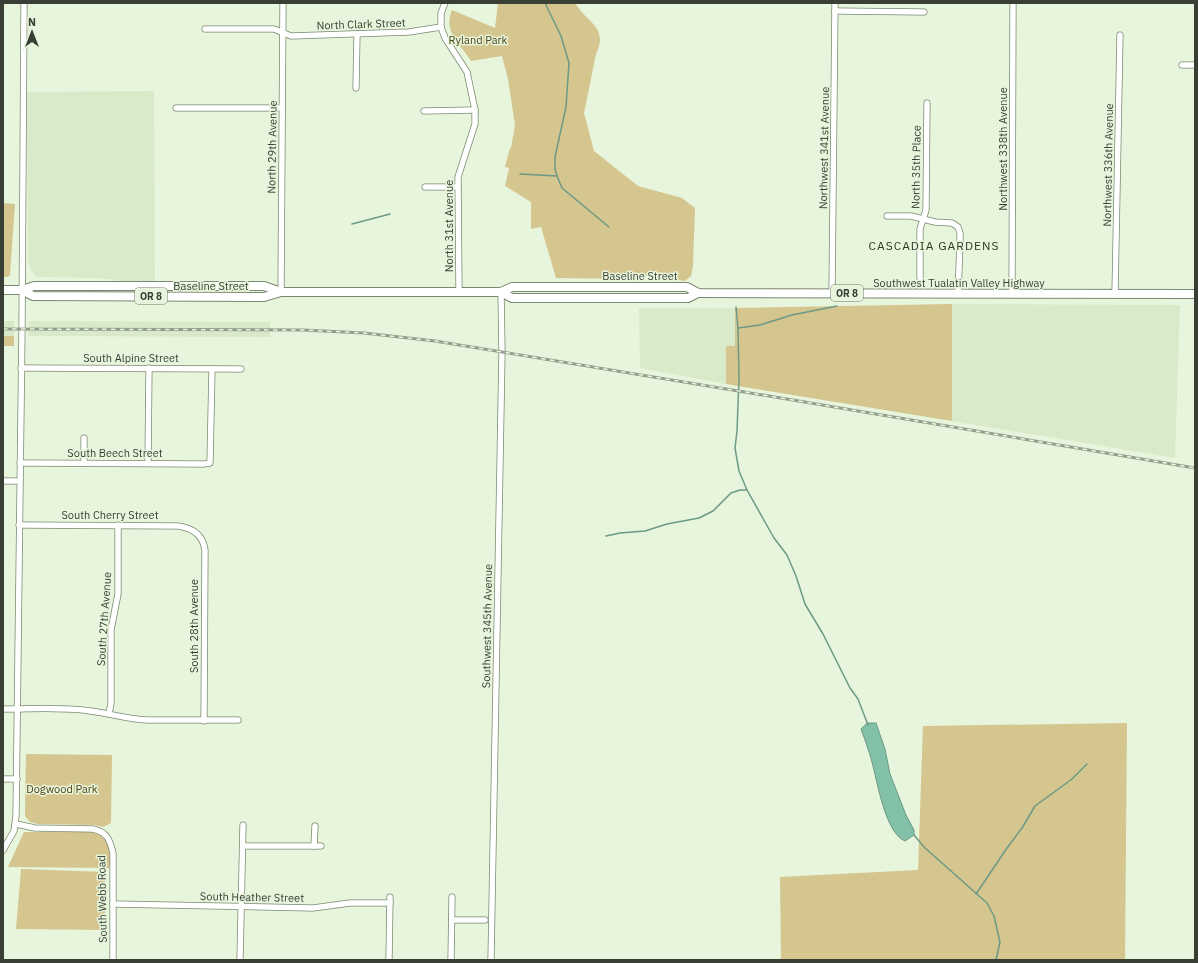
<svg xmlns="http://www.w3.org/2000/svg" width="1198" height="963" font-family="'IBM Plex Sans',sans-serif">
<rect width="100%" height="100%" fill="#e7f5dc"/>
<g fill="#d9eaca">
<path d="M 154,91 L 155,282 L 124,281 L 97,278 L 39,277 L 35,275 L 31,270 L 28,262 L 27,92 Z"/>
<path d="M 952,304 L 1180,305 L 1175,458 L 952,421 Z"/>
<path d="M 639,308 L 735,308 L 735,346 L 726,346 L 726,384 L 640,368 Z"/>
<rect x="3" y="321" width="11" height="15"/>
<path d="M 29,321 L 270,322 L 270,337 L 28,336 Z"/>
</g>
<g fill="#d5c58e">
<path d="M 498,3 L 575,3 C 587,23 609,27 596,54 L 584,113 L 594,151 L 638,186 L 682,198 L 695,208 L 693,265 L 691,276 L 685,281 L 649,275 L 625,279 L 556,278 L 541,227 L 531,229 L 531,202 L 505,186 L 509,168 L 505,167 L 510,148 L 511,148 L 515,125 L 508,79 L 502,56 L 471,61 C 460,43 443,33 452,10 L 495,28 Z"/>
<path d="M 3,203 L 15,204 L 10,275 L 7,277 L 3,277 Z"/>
<path d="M 952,304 L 952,421 L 726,384 L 726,346 L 735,346 L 735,308 Z"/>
<rect x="3" y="336" width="11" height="10"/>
<path d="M 1127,723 L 1125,960 L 781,960 L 780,877 L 918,870 L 923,726 Z"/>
<path d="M 26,754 L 112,755 L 111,823 L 103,827 L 95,825 L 38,824 L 30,822 L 25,816 Z"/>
<path d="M 24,832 L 96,832 C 110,840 110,854 111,868 L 8,867 Z"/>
<path d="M 21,869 L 105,872 L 105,930 L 16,929 Z"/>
</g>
<path fill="#82c1a8" stroke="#6c9a86" d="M 867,723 L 876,723 L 885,749 L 890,774 L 906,815 L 914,830 L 914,835 L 905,841 C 885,833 877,780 872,762 C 869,751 865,740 861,729 Z"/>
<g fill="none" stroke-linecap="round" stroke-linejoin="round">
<g stroke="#6c9a86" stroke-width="1.5">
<path d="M 545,3 L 561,36 L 569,63 L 566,107 L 555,157 L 555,169 L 557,176 L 562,188 L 609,227"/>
<path d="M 520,174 L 557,176"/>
<path d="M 352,224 L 390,214"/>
<path d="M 736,307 L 738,328 L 739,378 L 737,431 L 735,448 L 739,471 L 747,490 L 774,538 L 787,555 L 796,576 L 805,604 L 823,634 L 850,688 L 858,699 L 868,725"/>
<path d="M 738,328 L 760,325 L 792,315 L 837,306"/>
<path d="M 606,536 L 620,533 L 645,531 L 667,524 L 699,518 L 713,511 L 731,493 L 740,490 L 747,490"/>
<path d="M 914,835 L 924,847 L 987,903 L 994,916 L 1000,942 L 996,960"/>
<path d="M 976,894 L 1007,848 L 1022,828 L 1035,806 L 1072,779 L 1087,764"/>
</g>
<g stroke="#7b8871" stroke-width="7">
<g id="minor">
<path d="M 445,3 L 441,13 L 441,27 L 445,38 L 467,72 L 475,110 L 475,124 L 458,177 L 459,292"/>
<path d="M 835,11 L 924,12"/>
<path d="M 205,29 L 274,29 L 291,36 L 409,32 L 441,27"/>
<path d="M 1182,65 L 1195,65"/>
<path d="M 356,88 L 357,34"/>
<path d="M 176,108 L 282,108"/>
<path d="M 424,111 L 475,110"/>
<path d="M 425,187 L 458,187"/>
<path d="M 887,216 L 911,216 L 935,222 L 952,223 L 958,227 L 960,233 L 960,243 L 958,294"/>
<path d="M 920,278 L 920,229 L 926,210 L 927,103"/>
<path d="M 281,292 L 283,3"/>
<path d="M 832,293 L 835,3"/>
<path d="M 1012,294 L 1013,3"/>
<path d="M 1115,294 L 1120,35"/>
<path d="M 21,368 L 241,369"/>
<path d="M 84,438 L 84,463"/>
<path d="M 20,463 L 204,464 L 210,463 L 212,369"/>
<path d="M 148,463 L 149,368"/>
<path d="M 3,481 L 19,481"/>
<path d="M 19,525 L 178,526 C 193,528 203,535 205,550 L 204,721"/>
<path d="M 3,709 C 29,709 57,707 83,710 C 105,712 125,719 147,720 L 238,720"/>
<path d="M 109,714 L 111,703 L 111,630 L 118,594 L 118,525"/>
<path d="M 3,779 L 17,779"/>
<path d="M 16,824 L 35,828 L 93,829 C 107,832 110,840 113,853 L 113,960"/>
<path d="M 243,846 L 321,846"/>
<path d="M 314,846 L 315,826"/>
<path d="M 3,850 L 14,831 L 16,816 L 22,329 L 24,3"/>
<path d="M 113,904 L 313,908 L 350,903 L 390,903"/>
<path d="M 452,920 L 485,920"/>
<path d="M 240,960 L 243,825"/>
<path d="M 389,960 L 390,897"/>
<path d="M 451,960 L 452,897"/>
<path d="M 491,960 L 502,352 L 501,292"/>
</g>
</g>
<g stroke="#7b8871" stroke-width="10">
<g id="highway">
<path d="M 3,290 L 22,290 L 34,286 L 264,286 L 281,292"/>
<path d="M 22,290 L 33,296 L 264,297 L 281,292 L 501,292 L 512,287 L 687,287 L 698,293 L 1195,294"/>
<path d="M 501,292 L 512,298 L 688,298 L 698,293"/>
</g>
</g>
<use href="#minor" stroke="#fff" stroke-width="5.5"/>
<use href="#highway" stroke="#fff" stroke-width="8"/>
<g stroke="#949e8c" stroke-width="3">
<path id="rail" d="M 3,329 L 303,330 L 364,333 L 435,341 L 769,396 L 1195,468"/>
</g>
<use href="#rail" stroke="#e7f5dc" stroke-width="1.5" stroke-dasharray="4.5" stroke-linecap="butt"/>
</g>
<g text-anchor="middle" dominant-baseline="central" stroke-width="3" stroke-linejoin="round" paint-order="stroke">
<g fill="#e7f5dc" stroke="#6e7667" stroke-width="1">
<rect x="831" y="285" width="32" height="16" rx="3"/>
<rect x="135" y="288" width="32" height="16" rx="3"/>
</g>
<g font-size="10" font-weight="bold" fill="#3a3f35">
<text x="847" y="293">OR 8</text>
<text x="151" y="296">OR 8</text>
</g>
<g font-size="11" fill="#3a3f35" stroke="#e7f5dc">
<text transform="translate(361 24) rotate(-2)">North Clark Street</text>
<text transform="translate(272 147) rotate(-89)">North 29th Avenue</text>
<text transform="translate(824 148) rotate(-89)">Northwest 341st Avenue</text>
<text transform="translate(1003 149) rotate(-90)">Northwest 338th Avenue</text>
<text transform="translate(1108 165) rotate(-89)">Northwest 336th Avenue</text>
<text transform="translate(916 167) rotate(-89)">North 35th Place</text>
<text transform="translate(449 226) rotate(-90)">North 31st Avenue</text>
<text x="640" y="276">Baseline Street</text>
<text x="959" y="283">Southwest Tualatin Valley Highway</text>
<text x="211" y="286">Baseline Street</text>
<text x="131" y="358">South Alpine Street</text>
<text x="115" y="453">South Beech Street</text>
<text x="110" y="515">South Cherry Street</text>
<text transform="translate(104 619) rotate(-86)">South 27th Avenue</text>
<text transform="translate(194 626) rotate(-90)">South 28th Avenue</text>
<text transform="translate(487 626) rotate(-89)">Southwest 345th Avenue</text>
<text transform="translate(252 897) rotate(1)">South Heather Street</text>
<text transform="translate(102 899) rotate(-91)">South Webb Road</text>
</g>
<g font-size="11" fill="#4d4115" stroke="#e7f5dc">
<text x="478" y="40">Ryland Park</text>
<text x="62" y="789">Dogwood Park</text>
</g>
<g font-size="12" letter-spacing="1" fill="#2d3723" stroke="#e7f5dc">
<text x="934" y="245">CASCADIA GARDENS</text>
</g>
</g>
<rect width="1198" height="963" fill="none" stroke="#3a3f35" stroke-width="8"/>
<g transform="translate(32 32)" stroke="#e7f5dc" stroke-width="3" paint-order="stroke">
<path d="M0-3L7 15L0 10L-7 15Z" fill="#3a3f35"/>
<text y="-6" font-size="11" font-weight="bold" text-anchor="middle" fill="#3a3f35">N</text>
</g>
</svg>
